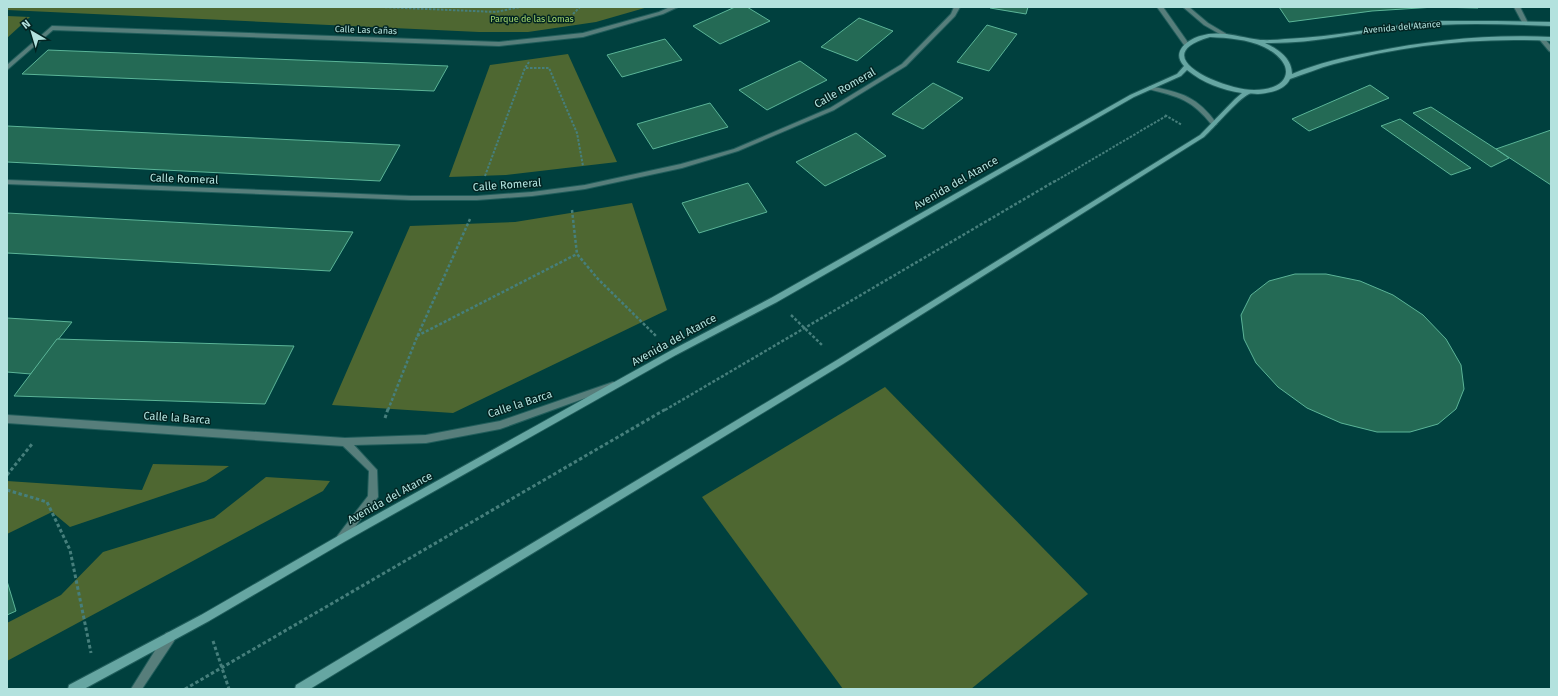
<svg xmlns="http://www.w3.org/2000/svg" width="1558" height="696" font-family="'Fira Sans',sans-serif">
<rect width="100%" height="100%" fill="#00403e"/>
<g fill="#4e6731">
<path d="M 7,7 L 648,7 L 596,22 L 528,32 L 479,32 L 7,10 Z"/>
<path d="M 7,16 L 30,17 L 7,38 Z"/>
<path d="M 568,54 L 617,162 L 506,175 L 449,177 L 490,65 Z"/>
<path d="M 632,203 L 667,310 L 453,413 L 332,405 L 410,226 L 515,222 Z"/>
<path d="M 885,387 L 1088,594 L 971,689 L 843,689 L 702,497 Z"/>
<path d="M 153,464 L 229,466 L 206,481 L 70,527 L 52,512 L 7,534 L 7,481 L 142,490 Z"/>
<path d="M 266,477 L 330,481 L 323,491 L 7,661 L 7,623 L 61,595 L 103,552 L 214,518 Z"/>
</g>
<g fill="#246a55" stroke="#5bb598">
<path d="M 735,7 L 747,7 L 770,21 L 720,44 L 693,26 Z"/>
<path d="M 1028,7 L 1026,14 L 990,8 L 990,7 Z"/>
<path d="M 1279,7 L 1477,7 L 1478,8 L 1435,7 L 1372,11 L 1289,22 Z"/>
<path d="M 859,18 L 893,31 L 857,61 L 821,47 Z"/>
<path d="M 987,25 L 1017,34 L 989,71 L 957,62 Z"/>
<path d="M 665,39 L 682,60 L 622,77 L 607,55 Z"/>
<path d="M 48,50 L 448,66 L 434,91 L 22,74 Z"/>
<path d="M 800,61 L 827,80 L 767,110 L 739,90 Z"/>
<path d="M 933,83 L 963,98 L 923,129 L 892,114 Z"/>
<path d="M 1370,85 L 1389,98 L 1309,131 L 1292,119 Z"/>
<path d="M 710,103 L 728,127 L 653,149 L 637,124 Z"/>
<path d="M 1431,107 L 1496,149 L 1509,158 L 1491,167 L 1413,113 Z"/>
<path d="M 1400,119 L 1471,168 L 1451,175 L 1381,126 Z"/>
<path d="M 7,126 L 400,145 L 380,181 L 7,162 Z"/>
<path d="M 1551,130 L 1551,185 L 1496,149 Z"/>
<path d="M 856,133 L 886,156 L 825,186 L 796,162 Z"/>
<path d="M 748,183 L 767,212 L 699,233 L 682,203 Z"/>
<path d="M 7,213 L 353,232 L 330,271 L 7,253 Z"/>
<path d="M 1295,274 L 1326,274 L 1360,281 L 1393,295 L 1423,315 L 1446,339 L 1461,365 L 1464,389 L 1456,409 L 1438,424 L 1410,432 L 1377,432 L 1341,423 L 1307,408 L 1278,387 L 1256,363 L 1244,339 L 1241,315 L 1251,295 L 1269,281 Z"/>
<path d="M 7,318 L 72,322 L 31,374 L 7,372 Z"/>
<path d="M 57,339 L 294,346 L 265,404 L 14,396 Z"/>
<path d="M 7,581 L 16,611 L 7,615 Z"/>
</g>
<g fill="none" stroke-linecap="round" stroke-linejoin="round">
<g stroke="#205d5b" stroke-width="2">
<g id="minor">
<path d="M 670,7 L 678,7 L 663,14 L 583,37 L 499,46 L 53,30 L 7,70 L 7,65 L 52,26 L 499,42 L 583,33 L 659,12 Z"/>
<path d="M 954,7 L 960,7 L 955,16 L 906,66 L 834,110 L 738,151 L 682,168 L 585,189 L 532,196 L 477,200 L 411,200 L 7,184 L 7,180 L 411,196 L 477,196 L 532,192 L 585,185 L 681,164 L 734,149 L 830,108 L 902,64 L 951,14 Z"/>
<path d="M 1157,7 L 1163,7 L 1189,44 L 1188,45 L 1184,45 Z"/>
<path d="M 1183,7 L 1189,7 L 1208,23 L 1230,36 L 1225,37 L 1204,25 Z"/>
<path d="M 1514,7 L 1520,7 L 1528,23 L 1527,24 L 1523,24 Z"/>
<path d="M 1539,37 L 1543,37 L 1551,46 L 1551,52 L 1549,51 L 1539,39 Z"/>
<path d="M 1150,86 C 1182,93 1197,96 1217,124 L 1214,126 L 1212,125 C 1191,99 1179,97 1148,89 L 1147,88 Z"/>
<path d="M 613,382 L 616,383 L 617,385 L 616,387 L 500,429 L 426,443 L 354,445 L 377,470 L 378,497 L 344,541 L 341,542 L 338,541 L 336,538 L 338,535 L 368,496 L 369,471 L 343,446 L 7,423 L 7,415 L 345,438 L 426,435 L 500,421 Z"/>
<path d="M 170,632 L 174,633 L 175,637 L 174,641 L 142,689 L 131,689 L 166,633 Z"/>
</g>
</g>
<g stroke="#205d5b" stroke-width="2">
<path id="secondary" d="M 1439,21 L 1496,21 L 1551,22 L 1551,26 C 1501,24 1451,22 1401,28 C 1356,33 1311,44 1265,43 C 1278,49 1292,58 1292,74 C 1318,63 1345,57 1372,52 C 1431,40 1490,34 1551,37 L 1551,41 C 1478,37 1404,45 1334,64 C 1319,68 1305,74 1290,79 C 1285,90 1270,93 1258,94 C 1255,94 1251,93 1249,94 C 1238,99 1214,128 1204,137 L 843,364 L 310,689 L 295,689 L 296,685 L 837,360 L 1200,135 L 1235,99 L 1242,93 C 1222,90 1203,83 1187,70 L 1181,76 L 1134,97 L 777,302 L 676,355 L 344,542 L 209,621 L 84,689 L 68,689 L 69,685 L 201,615 L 338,536 L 670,351 L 771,298 L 1130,95 L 1177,74 L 1184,66 C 1171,52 1187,40 1200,36 C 1218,30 1236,36 1254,39 C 1264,41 1275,40 1285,39 C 1337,37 1388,25 1439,21 ZM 1210,37 C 1228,38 1247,39 1264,47 C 1298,64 1291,90 1254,90 C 1224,90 1143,56 1210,37 Z"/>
</g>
<g stroke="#467f7c" stroke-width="2" stroke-dasharray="2.5 1.5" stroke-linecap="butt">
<path d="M 381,7 L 496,12 L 520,7"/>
<path d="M 573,14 L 580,7"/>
<path d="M 526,68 L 549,68 L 577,133 L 583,166"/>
<path d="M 1165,115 L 1182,125"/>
<path d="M 485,176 L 525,68 L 529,62"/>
<path d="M 1054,182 L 1166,116"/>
</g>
<g stroke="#467f7c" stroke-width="2.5" stroke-dasharray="3 2" stroke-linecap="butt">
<path d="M 572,210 L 577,254 L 598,279 L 656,336"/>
<path d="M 791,315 L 823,346"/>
<path d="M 417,336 L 577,254"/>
<path d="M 388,410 L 417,337 L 470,219"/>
<path d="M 665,410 L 1055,181"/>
</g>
<g stroke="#467f7c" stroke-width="3" stroke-dasharray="3.5 2.5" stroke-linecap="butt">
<path d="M 385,418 L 388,409"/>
<path d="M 7,475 L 32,444"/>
<path d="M 7,490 L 47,502 L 70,550 L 91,653"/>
<path d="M 213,641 L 229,689"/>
<path d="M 185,689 L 666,409"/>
</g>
<use href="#minor" fill="#577e7b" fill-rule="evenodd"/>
<use href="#secondary" fill="#66a6a2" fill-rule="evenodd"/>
</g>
<g text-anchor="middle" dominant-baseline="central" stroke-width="3" stroke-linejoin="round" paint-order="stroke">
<g font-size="9" fill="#a5d76c" stroke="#022422">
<text x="532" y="19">Parque de las Lomas</text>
</g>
<g font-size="9" fill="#b3e2de" stroke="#022422">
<text transform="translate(1402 27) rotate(-5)">Avenida del Atance</text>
<text transform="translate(366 30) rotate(2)">Calle Las Cañas</text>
</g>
<g font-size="11" fill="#b3e2de" stroke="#022422">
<text transform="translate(845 88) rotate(-30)">Calle Romeral</text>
<text transform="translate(184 179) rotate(2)">Calle Romeral</text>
<text transform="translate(956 183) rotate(-30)">Avenida del Atance</text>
<text transform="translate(507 185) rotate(-4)">Calle Romeral</text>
<text transform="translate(674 340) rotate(-29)">Avenida del Atance</text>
<text transform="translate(520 404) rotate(-18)">Calle la Barca</text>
<text transform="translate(177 418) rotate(4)">Calle la Barca</text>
<text transform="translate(390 498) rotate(-29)">Avenida del Atance</text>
</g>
</g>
<rect width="1558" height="696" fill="none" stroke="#b3e2de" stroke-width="16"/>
<g transform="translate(32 32) rotate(322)" stroke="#022422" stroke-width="3" paint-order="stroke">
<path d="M0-3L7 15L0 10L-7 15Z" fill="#b3e2de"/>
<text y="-6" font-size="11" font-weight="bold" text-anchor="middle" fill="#b3e2de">N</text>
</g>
</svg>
